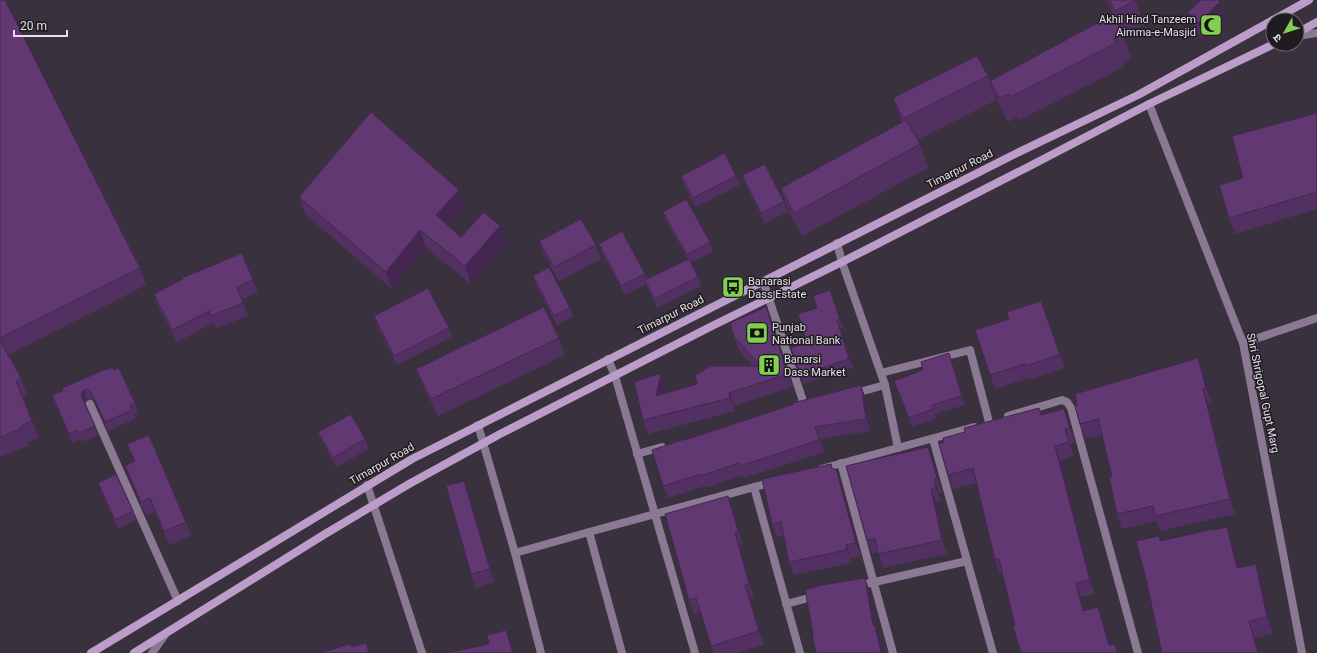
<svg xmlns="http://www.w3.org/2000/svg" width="1317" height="653" font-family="Roboto,'Noto Sans Devanagari',sans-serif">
<rect width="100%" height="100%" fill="#3a313e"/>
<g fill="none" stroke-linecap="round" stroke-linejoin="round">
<g stroke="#8b7893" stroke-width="8">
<path d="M 1297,36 L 1317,33"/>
<path d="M 1149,104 L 1243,343 L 1302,653"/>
<path d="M 837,243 L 842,262 L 885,385 L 898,448"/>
<path d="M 763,281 L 805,407"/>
<path d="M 1243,343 L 1317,318"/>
<path d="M 608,359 L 615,376 L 695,653"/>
<path d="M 881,373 L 970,350 L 989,422"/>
<path d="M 852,394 L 885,385"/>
<path d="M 90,404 L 178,601"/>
<path d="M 1008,416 L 1062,400 L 1067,402 L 1071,408 L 1138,653"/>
<path d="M 478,425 L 515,553 L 541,653"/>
<path d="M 933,439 L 993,653"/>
<path d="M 637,454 L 662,447"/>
<path d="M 841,463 L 893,653"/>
<path d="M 821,469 L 974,427"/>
<path d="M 367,485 L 422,653"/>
<path d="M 754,487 L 800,653"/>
<path d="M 589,532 L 622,653"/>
<path d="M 515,553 L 589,532 L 773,482"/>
<path d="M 857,586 L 967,561"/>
<path d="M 786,604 L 816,596"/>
<path d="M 152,653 L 165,635"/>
</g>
<g stroke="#bc9dc9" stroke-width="8">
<path d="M 1273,20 L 1309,0"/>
<path d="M 1297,33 L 1317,22"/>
<path d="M 91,653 L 412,459 L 1015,154 L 1138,95 L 1273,20"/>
<path d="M 134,653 L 325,534 L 409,484 L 500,434 L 712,326 L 842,262 L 1028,167 L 1149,104 L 1274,44"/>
</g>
</g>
<g fill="#533062">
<path d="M 0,0 L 140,268 L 146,285 L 8,355 L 21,378 L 27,396 L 23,398 L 39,438 L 27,443 L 28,446 L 0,457 Z"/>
<path d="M 1106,0 L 1135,0 L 1144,25 L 1123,35 Z"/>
<path d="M 1188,12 L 1227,19 L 1204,40 L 1195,29 Z"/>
<path d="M 1123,34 L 1131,58 L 1123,62 L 1124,67 L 1020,120 L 1018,117 L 1008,122 L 999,105 L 990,81 Z"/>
<path d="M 988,76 L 996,100 L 917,140 L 920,144 L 928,168 L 802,236 L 789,212 L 781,188 L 902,123 L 893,98 Z"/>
<path d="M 1317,113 L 1317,209 L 1235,234 L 1229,218 L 1243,178 Z"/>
<path d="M 742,175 L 784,202 L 788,212 L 765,223 L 745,184 Z"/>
<path d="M 681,176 L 736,176 L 740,185 L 696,207 L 684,185 Z"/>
<path d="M 299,197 L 465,207 L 449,226 L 461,237 L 506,244 L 471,284 L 426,248 L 392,289 L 305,214 Z"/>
<path d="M 663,212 L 710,242 L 713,251 L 691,263 L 698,277 L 701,286 L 657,308 L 646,284 L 625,295 L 602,253 L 599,244 L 645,274 L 647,279 L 688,259 L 666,221 Z"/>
<path d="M 539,241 L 596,245 L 601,259 L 559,281 L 544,254 Z"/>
<path d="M 533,276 L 570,308 L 573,317 L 557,325 L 536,285 Z"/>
<path d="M 253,280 L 258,293 L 242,299 L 248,316 L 216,328 L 213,323 L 177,342 L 158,307 L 154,294 Z"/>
<path d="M 830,290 L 843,328 L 840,329 L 853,368 L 803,384 L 800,375 L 807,342 L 817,308 Z"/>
<path d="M 1041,301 L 1065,368 L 1030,380 L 1029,378 L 995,389 L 990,375 L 1009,319 Z"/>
<path d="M 374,316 L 449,328 L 452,337 L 397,365 L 377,326 Z"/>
<path d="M 770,321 L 793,387 L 734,406 L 735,411 L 648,434 L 643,420 L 661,373 L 666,387 L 665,394 L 753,366 L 739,351 L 734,337 Z"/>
<path d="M 559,338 L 565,355 L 438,416 L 423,386 L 416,369 Z"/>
<path d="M 1198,358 L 1204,373 L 1212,403 L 1208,404 L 1235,514 L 1160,531 L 1156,521 L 1122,529 L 1117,514 L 1112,476 L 1102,435 L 1085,439 L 1080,424 Z"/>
<path d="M 953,363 L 965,405 L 935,414 L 937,418 L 912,427 L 894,381 Z"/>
<path d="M 106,370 L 114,370 L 135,403 L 138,412 L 134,414 L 135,419 L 108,431 L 95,401 L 91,399 L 87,399 L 85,403 L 98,435 L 82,442 L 81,439 L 72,443 L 52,395 Z"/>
<path d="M 861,385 L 865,397 L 871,431 L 820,439 L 824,452 L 744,478 L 743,475 L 706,488 L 705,486 L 668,498 L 663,486 L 685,440 Z"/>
<path d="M 1064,409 L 1070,423 L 1075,442 L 1070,444 L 1074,456 L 1060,460 L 1095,594 L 1081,597 L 1085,611 L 1098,607 L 1103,621 L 1110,645 L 1118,653 L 1015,625 L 1002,573 L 1000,574 L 995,560 L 976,483 L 953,489 L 948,475 L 1042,415 Z"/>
<path d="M 318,432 L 365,439 L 369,449 L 336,467 L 322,441 Z"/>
<path d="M 127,444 L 186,522 L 191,536 L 169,545 L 155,512 L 146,516 L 130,479 L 125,466 L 134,461 Z"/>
<path d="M 928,447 L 933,460 L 942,492 L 939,493 L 941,501 L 936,502 L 947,554 L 883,568 L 878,552 L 872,554 L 867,540 Z"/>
<path d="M 831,464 L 833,469 L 840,482 L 861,556 L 851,558 L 852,563 L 794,575 L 789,562 L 784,536 L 777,537 L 772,524 Z"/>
<path d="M 464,481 L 469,494 L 495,582 L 476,588 L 471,574 Z"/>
<path d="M 98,483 L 133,511 L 136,520 L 118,529 L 101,492 Z"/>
<path d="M 728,496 L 733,509 L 743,545 L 740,545 L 754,597 L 750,598 L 764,645 L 737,653 L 714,653 L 701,612 L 694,614 L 689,600 Z"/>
<path d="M 1227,527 L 1233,543 L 1239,568 L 1262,581 L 1273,634 L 1255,638 L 1161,541 Z"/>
</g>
<g fill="#442750">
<path d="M 1220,2 L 1227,19 L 1204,40 L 1198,23 Z"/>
<path d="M 459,190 L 465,207 L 443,232 L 436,215 Z"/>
<path d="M 500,226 L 506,244 L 471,284 L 465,266 Z"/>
<path d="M 420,230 L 426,248 L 392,289 L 386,272 Z"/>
<path d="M 949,353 L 953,363 L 965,405 L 962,396 Z"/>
<path d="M 1198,358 L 1204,373 L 1212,403 L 1206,388 Z"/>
<path d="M 661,373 L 666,387 L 661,410 L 656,396 Z"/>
<path d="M 861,385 L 865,397 L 871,431 L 866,419 Z"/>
<path d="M 1203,389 L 1208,404 L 1235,514 L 1230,499 Z"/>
<path d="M 84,390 L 87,399 L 85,403 L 82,397 L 81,394 Z"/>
<path d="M 729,393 L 734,406 L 735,411 L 730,398 Z"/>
<path d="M 1064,409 L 1070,423 L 1075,442 L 1070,428 Z"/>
<path d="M 1055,446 L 1060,460 L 1095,594 L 1090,580 Z"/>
<path d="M 928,447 L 933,460 L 942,492 L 937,478 Z"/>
<path d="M 836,469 L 840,482 L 861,556 L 856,543 Z"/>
<path d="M 934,479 L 939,493 L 941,501 L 936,488 Z"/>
<path d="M 464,481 L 469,494 L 495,582 L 490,569 Z"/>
<path d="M 931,489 L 936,502 L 947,554 L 942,540 Z"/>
<path d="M 728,496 L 733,509 L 743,545 L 738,531 Z"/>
<path d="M 1227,527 L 1233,543 L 1243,585 L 1237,568 Z"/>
<path d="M 735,532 L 740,545 L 754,597 L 749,584 Z"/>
<path d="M 846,545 L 851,558 L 852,563 L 847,550 Z"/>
<path d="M 1256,564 L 1262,581 L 1273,634 L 1267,617 Z"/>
<path d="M 865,578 L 870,591 L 876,627 L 880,638 L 883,653 L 881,653 L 873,625 Z"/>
<path d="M 1076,583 L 1081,597 L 1088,626 L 1083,611 Z"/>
<path d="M 745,585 L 750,598 L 764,645 L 759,631 Z"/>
<path d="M 1098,607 L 1103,621 L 1113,653 L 1109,645 Z"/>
<path d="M 1249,621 L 1255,638 L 1259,653 L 1258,653 Z"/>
<path d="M 506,630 L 510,639 L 513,653 Z"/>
</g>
<g fill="#613872" stroke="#442750">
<path d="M 0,0 L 5,0 L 140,268 L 0,338 Z"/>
<path d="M 1109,0 L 1135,0 L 1135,1 L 1115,11 Z"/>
<path d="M 1201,0 L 1219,0 L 1220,2 L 1198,23 L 1188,12 Z"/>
<path d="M 1112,15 L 1123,34 L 1113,39 L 1116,43 L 1011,97 L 1010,94 L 999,98 L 990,81 Z"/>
<path d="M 977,56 L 988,76 L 903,119 L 893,98 Z"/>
<path d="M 371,112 L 459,190 L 436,215 L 461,237 L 484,212 L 500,226 L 465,266 L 420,230 L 386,272 L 299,197 Z"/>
<path d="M 1317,113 L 1317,192 L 1229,218 L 1219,185 L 1243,178 L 1232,136 Z"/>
<path d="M 906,120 L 920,144 L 794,213 L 781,188 Z"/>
<path d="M 725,153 L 736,176 L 693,198 L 681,176 Z"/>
<path d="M 765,164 L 784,202 L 761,213 L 742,175 Z"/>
<path d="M 686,199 L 710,242 L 687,255 L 663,212 Z"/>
<path d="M 581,219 L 596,245 L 554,267 L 539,241 Z"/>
<path d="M 622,231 L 645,274 L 621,286 L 599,244 Z"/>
<path d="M 242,253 L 253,280 L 237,287 L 243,303 L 211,316 L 209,311 L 172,330 L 154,294 L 183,279 L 182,278 Z"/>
<path d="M 689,259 L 698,277 L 654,299 L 645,280 Z"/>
<path d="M 549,267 L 570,308 L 554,316 L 533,276 Z"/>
<path d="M 428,288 L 449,328 L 394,356 L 374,316 Z"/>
<path d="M 830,290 L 840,319 L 837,320 L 849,359 L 800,375 L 791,348 L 807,342 L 798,314 L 817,308 L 813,296 Z"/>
<path d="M 1041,301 L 1060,355 L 1025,366 L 1025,364 L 990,375 L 975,330 L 1009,319 L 1007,312 Z"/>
<path d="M 544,307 L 559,338 L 431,399 L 416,369 Z"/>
<path d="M 766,307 L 788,374 L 729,393 L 730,398 L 643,420 L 634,382 L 661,373 L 656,396 L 697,384 L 695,375 L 711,366 L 761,366 L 734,337 L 730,323 Z"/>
<path d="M 0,340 L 21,378 L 16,381 L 32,421 L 21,426 L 22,428 L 0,437 Z"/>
<path d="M 949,353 L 962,396 L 932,405 L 933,409 L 909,418 L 894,381 L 923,370 L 921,362 Z"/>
<path d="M 1198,358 L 1206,388 L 1203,389 L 1230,499 L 1155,516 L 1153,506 L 1117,514 L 1109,477 L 1112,476 L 1098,419 L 1080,424 L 1075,406 L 1077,405 L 1075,394 Z"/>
<path d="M 113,367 L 114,370 L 119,368 L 135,403 L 130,405 L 132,410 L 105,422 L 91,392 L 88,389 L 84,390 L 81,394 L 82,397 L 95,426 L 79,433 L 77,430 L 69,434 L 52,395 L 63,391 L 62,388 L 106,369 L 106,370 Z"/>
<path d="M 861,385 L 866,419 L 815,427 L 819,440 L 740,466 L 739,463 L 701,476 L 701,474 L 663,486 L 652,450 L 685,439 L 685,440 L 794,404 L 793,403 Z"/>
<path d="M 1039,408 L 1041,415 L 1064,409 L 1070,428 L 1065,429 L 1069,442 L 1055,446 L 1090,580 L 1076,583 L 1083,611 L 1098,607 L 1109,645 L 1115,644 L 1117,653 L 1021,653 L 1013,626 L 1015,625 L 999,559 L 995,560 L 973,468 L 948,475 L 939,444 L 944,442 L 943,438 L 965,432 L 964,428 Z"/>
<path d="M 351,414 L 365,439 L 333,458 L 318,432 Z"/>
<path d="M 149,435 L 186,522 L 164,531 L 150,498 L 141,502 L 125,466 L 135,461 L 127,444 Z"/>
<path d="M 928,447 L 937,478 L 934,479 L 936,488 L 931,489 L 942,540 L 878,554 L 875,539 L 867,540 L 846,466 Z"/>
<path d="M 831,464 L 832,469 L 836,469 L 856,543 L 846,545 L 847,550 L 789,562 L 781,522 L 772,524 L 762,479 Z"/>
<path d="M 116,474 L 133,511 L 115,520 L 98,483 Z"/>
<path d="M 464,481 L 490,569 L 471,574 L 446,486 Z"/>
<path d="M 728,496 L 738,531 L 735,532 L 749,584 L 745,585 L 759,631 L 711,646 L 696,598 L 689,600 L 665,514 Z"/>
<path d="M 1227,527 L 1237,568 L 1256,564 L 1267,617 L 1249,621 L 1258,653 L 1162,653 L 1146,579 L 1136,541 L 1159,536 L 1160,541 L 1213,529 L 1213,530 Z"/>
<path d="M 865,578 L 873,625 L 875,625 L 881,653 L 816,653 L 812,633 L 813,633 L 805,590 L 822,585 Z"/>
<path d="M 506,630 L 513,653 L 446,653 L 489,644 L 487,635 Z"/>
<path d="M 366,643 L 369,653 L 319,653 L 351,644 L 352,647 Z"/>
</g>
<defs>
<g id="mosque-square" transform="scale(1.15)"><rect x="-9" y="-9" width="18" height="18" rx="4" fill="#81d050" stroke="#1f1b20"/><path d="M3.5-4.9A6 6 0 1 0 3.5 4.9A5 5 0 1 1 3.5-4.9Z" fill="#111"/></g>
<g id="bus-square" transform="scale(1.15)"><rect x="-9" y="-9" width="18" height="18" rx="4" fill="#81d050" stroke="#1f1b20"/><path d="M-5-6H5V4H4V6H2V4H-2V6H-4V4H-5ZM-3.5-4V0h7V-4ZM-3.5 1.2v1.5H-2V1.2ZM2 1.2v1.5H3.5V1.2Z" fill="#111"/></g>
<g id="bank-square" transform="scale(1.15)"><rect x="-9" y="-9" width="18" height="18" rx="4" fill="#81d050" stroke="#1f1b20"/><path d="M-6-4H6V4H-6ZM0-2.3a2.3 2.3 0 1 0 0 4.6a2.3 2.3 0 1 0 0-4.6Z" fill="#111"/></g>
<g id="building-square" transform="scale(1.15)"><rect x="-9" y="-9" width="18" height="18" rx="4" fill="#81d050" stroke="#1f1b20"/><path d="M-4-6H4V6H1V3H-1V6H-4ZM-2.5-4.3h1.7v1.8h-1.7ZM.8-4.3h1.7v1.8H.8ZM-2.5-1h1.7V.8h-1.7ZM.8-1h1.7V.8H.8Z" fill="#111"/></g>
</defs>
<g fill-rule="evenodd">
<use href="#mosque-square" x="1211" y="25"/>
<use href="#bus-square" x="733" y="287"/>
<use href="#bank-square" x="757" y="333"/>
<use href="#building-square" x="769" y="365"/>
</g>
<g text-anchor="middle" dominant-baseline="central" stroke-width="3" stroke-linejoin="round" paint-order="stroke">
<g font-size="11" fill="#e6e1e9" stroke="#1f1b20" text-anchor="start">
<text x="1196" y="19" text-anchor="end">Akhil Hind Tanzeem<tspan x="1196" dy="13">Aimma-e-Masjid</tspan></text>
<text x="748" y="281">Banarasi<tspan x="748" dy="13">Dass Estate</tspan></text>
<text x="772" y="327">Punjab<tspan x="772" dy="13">National Bank</tspan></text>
<text x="784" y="359">Banarsi<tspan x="784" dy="13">Dass Market</tspan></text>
</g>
<g font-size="11" fill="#e6e1e9" stroke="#1f1b20">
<text transform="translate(960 169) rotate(-27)">Timarpur Road</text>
<text transform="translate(671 315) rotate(-27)">Timarpur Road</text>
<text transform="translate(1263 393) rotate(78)">Shri Shrigopal Gupt Marg</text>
<text transform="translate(382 464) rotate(-30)">Timarpur Road</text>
</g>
</g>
<g transform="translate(1285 32) rotate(231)"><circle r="19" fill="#1f1b20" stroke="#6f6a70"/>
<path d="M0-3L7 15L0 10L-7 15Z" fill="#81d050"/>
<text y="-6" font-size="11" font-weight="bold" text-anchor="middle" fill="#e6e1e9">उ</text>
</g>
<path d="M14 30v6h53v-6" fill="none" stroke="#e6e1e9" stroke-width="2"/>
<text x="20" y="30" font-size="12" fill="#e6e1e9" stroke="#1f1b20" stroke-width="3" paint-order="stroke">20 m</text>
</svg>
